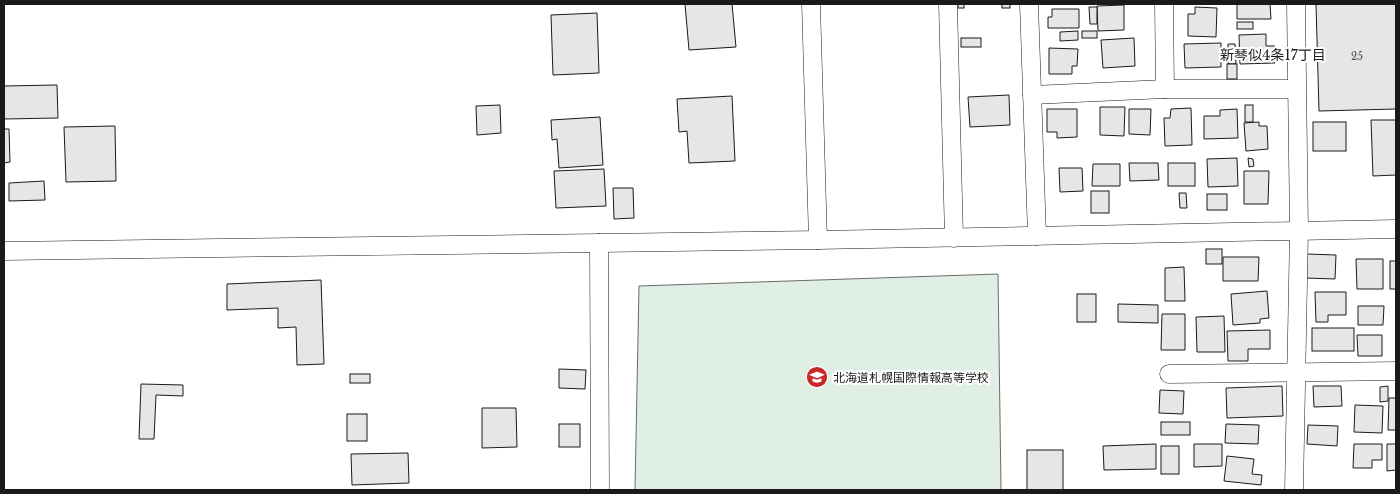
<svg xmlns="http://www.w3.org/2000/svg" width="1400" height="494" font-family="'Libre Baskerville','Noto Sans JP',serif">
<rect width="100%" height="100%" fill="#fff"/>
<path fill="#e0efe3" stroke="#6a6a6a" d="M 998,274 L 1001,490 L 635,490 L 639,286 Z"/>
<g fill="#e6e6e6" stroke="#1a1a1a">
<path d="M 685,4 L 732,4 L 736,47 L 689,50 Z"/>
<rect x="958" y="4" width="6" height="4"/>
<rect x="1002" y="4" width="8" height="4"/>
<path d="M 1237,4 L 1270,4 L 1271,19 L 1237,19 Z"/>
<path d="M 1316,4 L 1396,4 L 1396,109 L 1319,111 Z"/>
<path d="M 1124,5 L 1124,30 L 1098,31 L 1097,6 Z"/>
<path d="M 1089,7 L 1097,7 L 1097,24 L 1090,24 Z"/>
<path d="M 1195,7 L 1217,8 L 1216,37 L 1188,36 L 1188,14 L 1195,14 Z"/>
<path d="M 1052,9 L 1079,9 L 1079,28 L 1048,28 L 1048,17 L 1052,17 Z"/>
<path d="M 597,13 L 599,73 L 553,75 L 551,15 Z"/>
<rect x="1237" y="22" width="16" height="7"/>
<path d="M 1078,31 L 1078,40 L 1060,41 L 1060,32 Z"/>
<rect x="1082" y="31" width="15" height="7"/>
<path d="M 1266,34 L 1266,46 L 1275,46 L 1275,63 L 1240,64 L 1239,35 Z"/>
<rect x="961" y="38" width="20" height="9"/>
<path d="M 1134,38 L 1135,66 L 1103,68 L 1101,40 Z"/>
<path d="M 1221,43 L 1221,67 L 1185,68 L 1184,44 Z"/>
<path d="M 1228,44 L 1235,44 L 1236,64 L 1228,64 Z"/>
<path d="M 1049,48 L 1078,49 L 1077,66 L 1072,66 L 1072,74 L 1049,74 Z"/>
<rect x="1227" y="64" width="10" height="15"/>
<path d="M 57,85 L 58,118 L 4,119 L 4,86 Z"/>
<path d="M 1009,95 L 1010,125 L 970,127 L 968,97 Z"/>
<path d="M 732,96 L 735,161 L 689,163 L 687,131 L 679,132 L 677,99 Z"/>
<path d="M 500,105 L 501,133 L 477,135 L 476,106 Z"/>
<rect x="1245" y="105" width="8" height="17"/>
<path d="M 1100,107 L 1125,107 L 1124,136 L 1100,135 Z"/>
<path d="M 1191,108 L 1192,145 L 1165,146 L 1164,118 L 1170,118 L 1171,109 Z"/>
<path d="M 1047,109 L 1077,109 L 1077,137 L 1057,138 L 1057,132 L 1047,132 Z"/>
<path d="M 1129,109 L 1151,109 L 1150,135 L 1129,134 Z"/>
<path d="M 1237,109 L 1238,138 L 1204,139 L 1204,116 L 1220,116 L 1220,110 Z"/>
<path d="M 600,117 L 603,165 L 559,168 L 557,139 L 552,140 L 551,120 Z"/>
<path d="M 1371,120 L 1396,120 L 1396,175 L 1373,176 Z"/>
<path d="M 1259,122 L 1259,126 L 1267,126 L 1268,149 L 1246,151 L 1244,123 Z"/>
<rect x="1313" y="122" width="33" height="29"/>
<path d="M 115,126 L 116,181 L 66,182 L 64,127 Z"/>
<path d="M 4,129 L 9,129 L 10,162 L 4,163 Z"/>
<path d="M 1237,158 L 1238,186 L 1208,187 L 1207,159 Z"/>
<path d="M 1248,158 L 1253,159 L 1254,166 L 1249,167 Z"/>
<path d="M 1129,163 L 1158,163 L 1159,180 L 1130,181 Z"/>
<rect x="1168" y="163" width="27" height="23"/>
<path d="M 1093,164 L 1120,164 L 1120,186 L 1092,186 Z"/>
<path d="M 1059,168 L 1082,168 L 1083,191 L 1060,192 Z"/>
<path d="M 604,169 L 606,206 L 556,208 L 554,171 Z"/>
<path d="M 1244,171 L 1269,171 L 1268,204 L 1244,204 Z"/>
<path d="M 44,181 L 45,200 L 9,201 L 9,183 Z"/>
<path d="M 613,188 L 633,188 L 634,218 L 614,219 Z"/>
<rect x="1091" y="191" width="18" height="22"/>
<path d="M 1179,193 L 1186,193 L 1187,208 L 1180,208 Z"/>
<rect x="1207" y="194" width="20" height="16"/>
<rect x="1206" y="249" width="16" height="15"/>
<path d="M 1307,254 L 1336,255 L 1335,279 L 1306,278 Z"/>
<path d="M 1223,257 L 1259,257 L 1258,281 L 1223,281 Z"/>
<path d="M 1356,259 L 1383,259 L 1383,289 L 1357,289 Z"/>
<rect x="1390" y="261" width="6" height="28"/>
<path d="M 1184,267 L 1185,301 L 1165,301 L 1165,268 Z"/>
<path d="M 321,280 L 324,364 L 297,365 L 296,327 L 278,328 L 278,308 L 227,310 L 227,284 Z"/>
<path d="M 1267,291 L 1269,318 L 1260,319 L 1260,323 L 1233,325 L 1231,294 Z"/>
<path d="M 1315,292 L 1346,292 L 1346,315 L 1328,315 L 1328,322 L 1316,322 Z"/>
<rect x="1077" y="294" width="19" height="28"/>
<path d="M 1118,304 L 1158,305 L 1158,323 L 1118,322 Z"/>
<path d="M 1358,306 L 1384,306 L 1383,325 L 1358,325 Z"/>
<path d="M 1162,314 L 1185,314 L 1185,350 L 1161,350 Z"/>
<path d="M 1224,316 L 1225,352 L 1197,352 L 1196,317 Z"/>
<rect x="1312" y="328" width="42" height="23"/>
<path d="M 1270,330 L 1270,349 L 1248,349 L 1248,361 L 1228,361 L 1227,331 Z"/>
<path d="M 1357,335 L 1382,335 L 1382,356 L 1358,356 Z"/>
<path d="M 559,369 L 586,370 L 585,389 L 559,388 Z"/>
<rect x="350" y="374" width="20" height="9"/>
<path d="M 141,384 L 183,385 L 183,396 L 156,395 L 154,439 L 139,439 Z"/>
<path d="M 1282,386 L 1283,416 L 1227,418 L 1226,388 Z"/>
<path d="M 1313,386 L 1341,386 L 1342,406 L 1314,407 Z"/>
<path d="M 1388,386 L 1388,401 L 1380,402 L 1380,387 Z"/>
<path d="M 1160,390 L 1184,391 L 1183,414 L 1159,413 Z"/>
<path d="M 1389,398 L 1396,398 L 1396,430 L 1388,430 Z"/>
<path d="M 1355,405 L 1383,406 L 1382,433 L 1354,432 Z"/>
<path d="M 482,408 L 516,408 L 517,447 L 482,448 Z"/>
<rect x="347" y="414" width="20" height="27"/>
<rect x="1161" y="422" width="29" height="13"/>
<rect x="559" y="424" width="21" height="23"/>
<path d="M 1226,424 L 1259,425 L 1258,444 L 1225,443 Z"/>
<path d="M 1308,425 L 1338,426 L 1337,446 L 1307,444 Z"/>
<path d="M 1156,444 L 1156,469 L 1104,470 L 1103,446 Z"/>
<path d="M 1194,444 L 1222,444 L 1222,466 L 1194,467 Z"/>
<path d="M 1354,444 L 1382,444 L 1382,460 L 1372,460 L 1372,468 L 1353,468 Z"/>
<path d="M 1387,444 L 1396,444 L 1396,470 L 1387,471 Z"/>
<rect x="1161" y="446" width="18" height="28"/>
<rect x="1027" y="450" width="36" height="40"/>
<path d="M 408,453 L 409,483 L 352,485 L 351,454 Z"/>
<path d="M 1227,456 L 1254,459 L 1252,474 L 1262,475 L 1261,485 L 1224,481 Z"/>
</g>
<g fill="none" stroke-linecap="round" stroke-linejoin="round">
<g stroke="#1a1a1a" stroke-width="19">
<g id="street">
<path d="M 811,4 L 818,240"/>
<path d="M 948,4 L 954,238"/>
<path d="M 1029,4 L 1037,236"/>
<path d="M 1164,4 L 1165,89"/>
<path d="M 1032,95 L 1165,89 L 1296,89"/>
<path d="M 599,243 L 600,490"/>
<path d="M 4,251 L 818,240 L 1396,229"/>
<path d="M 1169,374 L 1396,371"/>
<path d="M 1294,490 L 1299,230 L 1296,4"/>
</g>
</g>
<use href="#street" stroke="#fff" stroke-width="18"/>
</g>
<defs>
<g id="school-disc" transform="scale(1.125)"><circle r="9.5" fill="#c62828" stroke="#fff"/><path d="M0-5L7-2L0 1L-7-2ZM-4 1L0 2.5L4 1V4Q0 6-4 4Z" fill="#fff"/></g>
</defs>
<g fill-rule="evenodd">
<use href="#school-disc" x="817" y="377"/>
</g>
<g text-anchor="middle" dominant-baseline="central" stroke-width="4" stroke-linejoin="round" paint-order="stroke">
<g font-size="10" fill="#4d4d4d">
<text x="1357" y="56">25</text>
</g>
<g font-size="12" fill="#1a1a1a" stroke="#fff" text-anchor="start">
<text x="833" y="377">北海道札幌国際情報高等学校</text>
</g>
<g font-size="14" fill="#1a1a1a" stroke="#fff">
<text x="1273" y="55">新琴似4条17丁目</text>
</g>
</g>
<rect width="1400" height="494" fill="none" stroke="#1a1a1a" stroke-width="10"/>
</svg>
